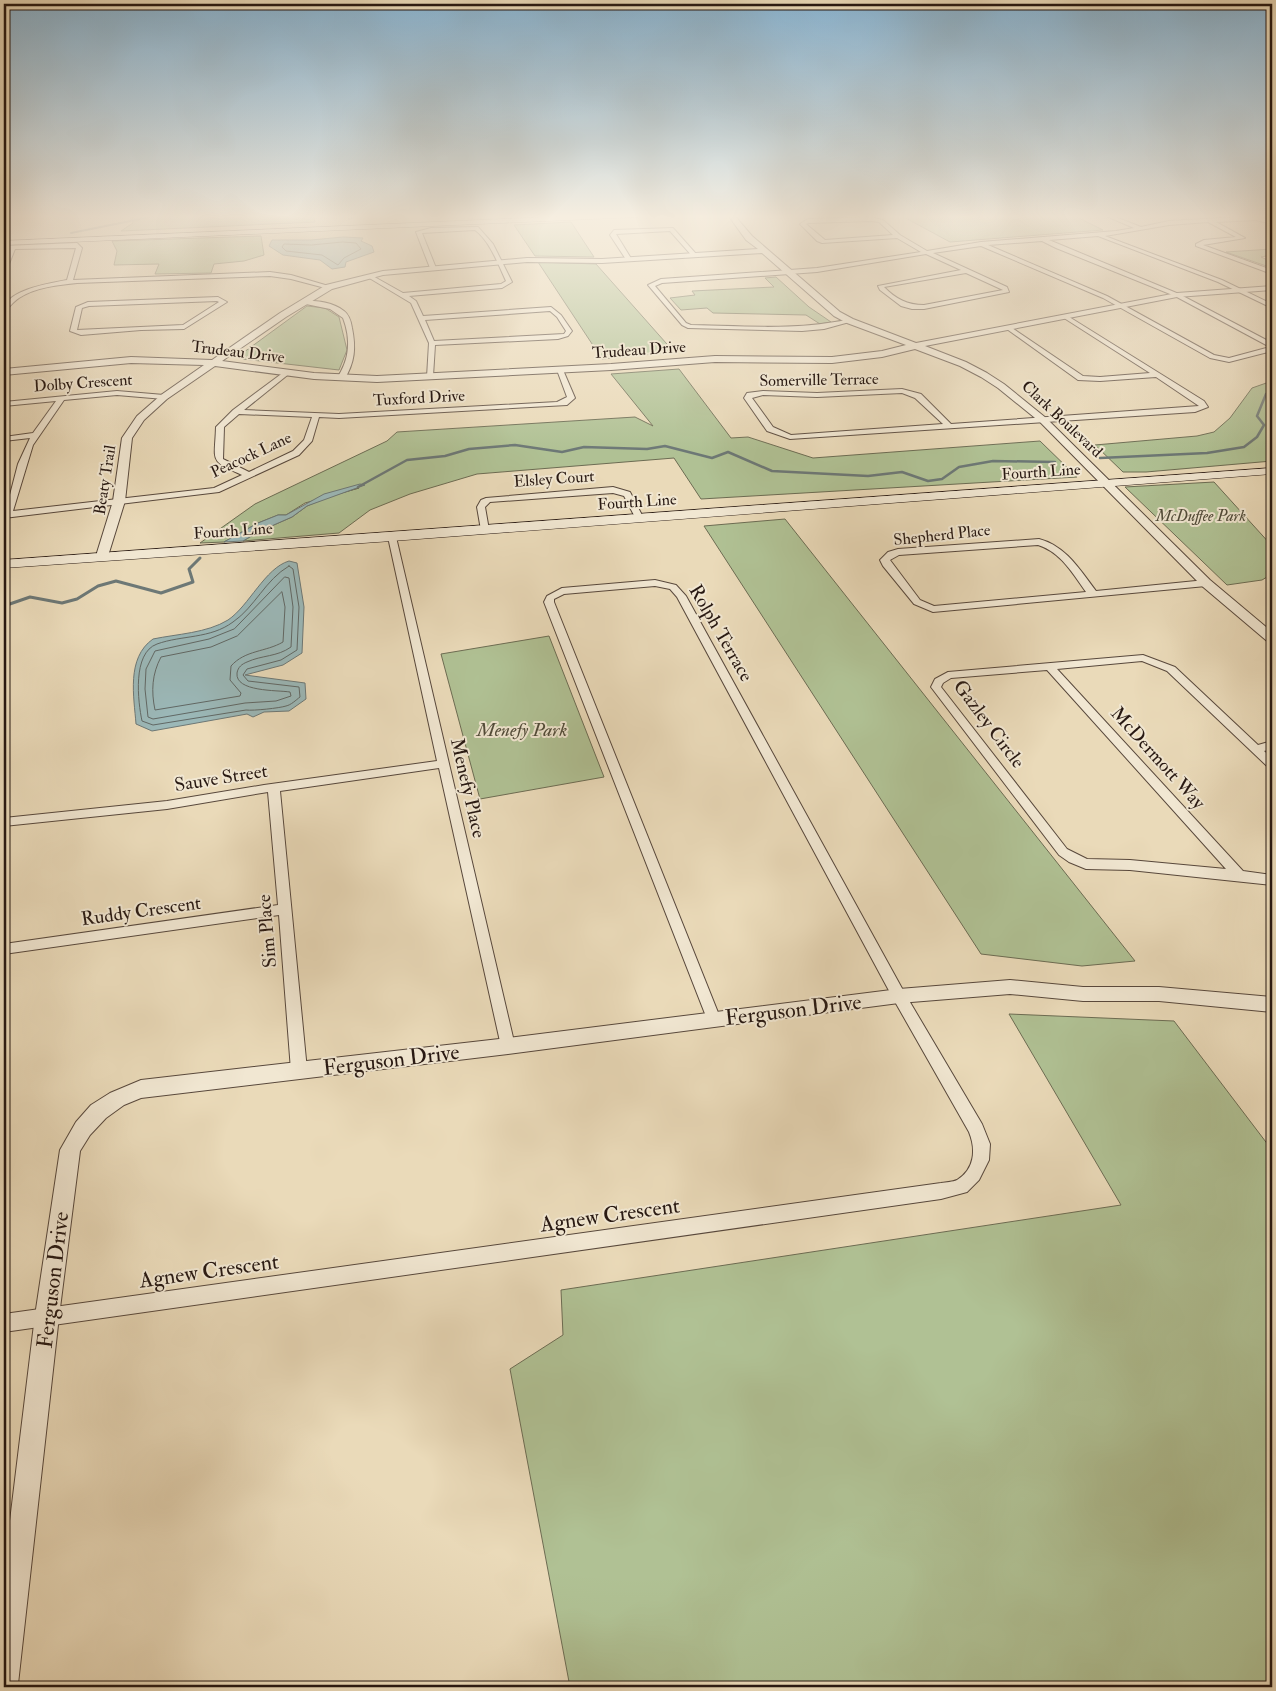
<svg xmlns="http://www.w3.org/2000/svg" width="1276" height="1691" font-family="'IM FELL Double Pica',serif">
<rect width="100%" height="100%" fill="#eadab9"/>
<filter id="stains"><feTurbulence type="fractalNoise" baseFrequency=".004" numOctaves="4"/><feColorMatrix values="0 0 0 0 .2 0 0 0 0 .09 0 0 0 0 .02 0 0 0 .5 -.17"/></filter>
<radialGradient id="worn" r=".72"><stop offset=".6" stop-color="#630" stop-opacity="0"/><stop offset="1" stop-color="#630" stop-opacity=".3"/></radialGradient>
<g fill="#b0c194" stroke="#6c6c53">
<path d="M 132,215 L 313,215 L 315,222 L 121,231 L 133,223 Z"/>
<path d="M 900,215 L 1073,215 L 1103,230 L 950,242 Z"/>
<path d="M 571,222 L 594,257 L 535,256 L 514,225 Z"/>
<path d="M 261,236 L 264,255 L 244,261 L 214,264 L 211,273 L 155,274 L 159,264 L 114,265 L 117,251 L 112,241 Z"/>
<path d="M 1272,249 L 1272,255 L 1261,257 L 1272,262 L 1272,268 L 1226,252 Z"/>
<path d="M 538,262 L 596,264 L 674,352 L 602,359 Z"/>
<path d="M 776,277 L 809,307 L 831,322 L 820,324 L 806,315 L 713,313 L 707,308 L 681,310 L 670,298 L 695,295 L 692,291 L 774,287 L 765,278 Z"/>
<path d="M 307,306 L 325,308 L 339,317 L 347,350 L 339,370 L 243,359 L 240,355 Z"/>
<path d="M 679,369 L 731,438 L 748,437 L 813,458 L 1040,441 L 1077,477 L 701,499 L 674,458 L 477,474 L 410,494 L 370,510 L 339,533 L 243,541 L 260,531 L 292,517 L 307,506 L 328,497 L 359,488 L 305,503 L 286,515 L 278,515 L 258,523 L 224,542 L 200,543 L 255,504 L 387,441 L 397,432 L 635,417 L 653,426 L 611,374 Z"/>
<path d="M 1272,381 L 1272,461 L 1146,472 L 1123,472 L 1095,445 L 1197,436 L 1214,432 L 1230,418 L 1252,388 Z"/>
<path d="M 1214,482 L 1272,546 L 1272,574 L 1262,580 L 1227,585 L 1125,487 Z"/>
<path d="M 785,519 L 1135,961 L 1082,966 L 981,954 L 704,526 Z"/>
<path d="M 549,636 L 604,777 L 480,799 L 441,654 Z"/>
<path d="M 1009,1014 L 1174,1021 L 1272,1150 L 1272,1687 L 570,1687 L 510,1369 L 563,1335 L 561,1290 L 1121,1205 Z"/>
</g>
<g fill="#9bb8b8" stroke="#6d7876">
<path d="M 343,237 L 363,238 L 361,241 L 372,246 L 374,252 L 346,262 L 345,267 L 332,269 L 320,260 L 283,255 L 269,246 L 272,240 L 311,240 Z"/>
<path d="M 360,484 L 365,485 L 307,506 L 292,517 L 260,531 L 243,541 L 224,542 L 258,523 L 278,515 L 286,515 L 324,494 Z"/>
<path d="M 289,561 L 297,563 L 304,607 L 302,653 L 283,665 L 245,675 L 305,683 L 306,699 L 289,711 L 264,712 L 253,717 L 247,714 L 152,731 L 136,724 C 134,697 126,658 153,639 C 177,634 207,633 228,620 C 249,606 265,568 289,561 Z"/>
</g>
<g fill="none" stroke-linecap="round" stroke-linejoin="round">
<g stroke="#616865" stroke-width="1">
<path d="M 343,242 L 356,243 L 361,249 L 344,258 L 338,265 L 322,255 L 286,251 L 282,247 L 284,244 L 311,245 Z"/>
<path d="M 289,566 L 293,569 L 299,607 L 297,650 L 281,660 L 247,669 L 243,675 L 248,681 L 299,687 L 300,697 C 296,700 291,705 286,706 C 280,708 253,711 246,710 L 153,725 L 142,721 C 138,702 132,653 157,644 C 182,635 210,639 233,622 C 255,607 265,580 289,566 Z"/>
<path d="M 285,577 L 289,578 L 293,607 L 291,647 C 277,657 262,655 247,662 C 242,664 238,667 237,673 C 235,692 277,690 290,692 L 291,696 L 276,701 L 245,703 L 153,719 L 148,717 L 145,689 L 146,669 L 155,651 L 209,639 L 234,629 Z"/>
<path d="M 282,592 L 285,607 L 283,642 C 266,652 245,650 231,666 L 230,680 L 241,693 L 240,696 L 155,710 C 151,691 152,674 161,657 L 211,647 L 237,636 Z"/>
</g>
<g stroke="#6d7876" stroke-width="2">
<path d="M 349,219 L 358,215"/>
<path d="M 71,233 L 160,215"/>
</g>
<g stroke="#6d7876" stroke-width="2.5">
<path d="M 1100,458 L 1207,453 L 1244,447 L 1257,437 L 1264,425 L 1257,416 L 1266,394 L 1272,392"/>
<path d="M 358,487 L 407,460 L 445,456 L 469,449 L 515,445 L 562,452 L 584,447 L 647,449 L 665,446 L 712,458 L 728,452 L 772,471 L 868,476 L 902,472 L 928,481 L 942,479 L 959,467 L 993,461 L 1055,462"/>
</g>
<path stroke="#6d7876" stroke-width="3" d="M 4,606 L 30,597 L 62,603 L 77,599 L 98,586 L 116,581 L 161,593 L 193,582 L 189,569 L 200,558"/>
<g stroke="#58483c" stroke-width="2">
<g id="minor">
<path d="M 1104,215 L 1110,215 L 1141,227 L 1169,221 L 1256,216 L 1272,220 L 1272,224 L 1256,220 L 1216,222 L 1245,238 L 1203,245 L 1272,270 L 1272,274 L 1196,246 L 1196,244 L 1204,240 L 1236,237 L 1208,222 L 1169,225 L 1105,236 L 1222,280 L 1272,304 L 1272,308 L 1218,282 L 1098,236 L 1049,240 L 1179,294 L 1272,343 L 1272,351 L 1229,362 L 1210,358 L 1103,298 L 981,246 L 933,253 L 1007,287 L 1009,292 L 924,309 L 912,309 L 901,306 L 880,290 L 878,286 L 961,270 L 926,254 L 817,272 L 662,283 L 655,286 L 686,323 L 691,325 C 744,326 798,331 850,319 L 853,321 L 824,329 L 802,331 L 688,328 L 682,325 L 648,285 L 661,279 L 817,268 L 921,252 L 897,238 L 822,243 L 817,241 L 800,224 L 808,219 L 871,217 L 883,220 L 900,235 L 927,251 L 981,242 L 1116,231 L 1134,228 ZM 871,221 L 879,222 L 893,235 L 825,240 L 806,224 L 809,223 ZM 1042,241 L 1056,248 L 1175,296 L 1270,347 L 1229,358 L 1214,355 L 1107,296 L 988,245 ZM 966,273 L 1003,290 L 924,305 C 907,305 896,299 884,287 Z"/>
<path d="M 478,227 L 493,244 L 512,282 L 502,288 L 409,296 L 416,301 L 423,316 L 551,307 L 561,315 L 572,331 L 568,336 L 558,339 L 435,345 L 433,376 L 427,377 L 429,343 L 411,303 L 366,276 L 371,275 L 403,293 L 501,284 L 506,281 C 498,264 490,241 475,230 L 422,233 L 436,268 L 433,270 L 430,268 L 416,232 L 431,228 ZM 550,311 L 557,317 L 566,331 L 564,334 L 434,341 L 425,320 Z"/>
<path d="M 673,228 L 697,255 L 697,257 L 693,257 L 670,231 L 616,234 L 632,260 L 627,261 L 610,235 L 614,230 Z"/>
<path d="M 77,243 L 82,248 L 73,280 L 270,272 L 291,275 L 332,287 L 329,289 L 291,279 L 270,276 L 77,283 C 58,285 36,287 19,298 C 13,302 9,308 4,311 C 4,290 51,283 67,280 L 76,248 L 15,249 L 7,269 L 4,271 L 4,263 L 10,249 L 4,250 L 4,246 Z"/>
<path d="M 218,297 L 227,302 L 184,329 L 141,330 L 81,335 L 70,331 L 76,307 L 88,302 ZM 217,301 L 219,302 L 183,325 L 77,330 L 82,308 L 89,306 Z"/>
<path d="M 303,300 C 317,301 333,302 344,311 C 349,315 351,321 352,328 C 356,348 355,362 344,380 L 337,378 C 350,359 351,339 343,318 L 330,309 L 301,303 Z"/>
<path d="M 1066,315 L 1204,401 L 1208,407 L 1195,412 L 790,439 L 767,431 L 744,398 L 747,393 L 763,391 L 817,393 L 902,389 L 921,394 L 951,424 L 1199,406 L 1156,377 L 1100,381 L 1078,380 L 1004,327 L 1009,326 L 1083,376 L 1100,377 L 1150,373 L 1064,318 L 1063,317 ZM 902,393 L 915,398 L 943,424 L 791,435 L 773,427 L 752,398 L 763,395 L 817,397 Z"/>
<path d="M 560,368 L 563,370 L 575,398 L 567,405 L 339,418 L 319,417 L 312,441 L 299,455 L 219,492 L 4,518 L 18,464 L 30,438 L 4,441 L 4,437 L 33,433 L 56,401 L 4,406 L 4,402 L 117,391 L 164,395 L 168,397 L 164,399 L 117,395 L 64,400 L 33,445 L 13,511 L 214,488 L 242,475 C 208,460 215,462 216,427 L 233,410 L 284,372 L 290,373 L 244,410 L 339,414 L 557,402 L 567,397 L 557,370 ZM 239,414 L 312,417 L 304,440 L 293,451 L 249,472 L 223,459 L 224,427 Z"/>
<path d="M 613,487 L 630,492 L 644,519 L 643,521 L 637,521 L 624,496 L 613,493 L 490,502 L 485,507 L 489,530 L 485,533 L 481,530 L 477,507 L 481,500 L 486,498 Z"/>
<path d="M 392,534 L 396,537 L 515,1046 L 513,1050 L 508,1052 L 503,1050 L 501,1046 L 439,768 L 280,791 L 307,1070 L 304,1075 L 299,1076 L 294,1075 L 291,1070 L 279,915 L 4,954 L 4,944 L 278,905 L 268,792 L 167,809 L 4,826 L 4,818 L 167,801 L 264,785 L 437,761 L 388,537 Z"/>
<path d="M 1039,539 C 1066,546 1080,570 1096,591 L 1206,580 L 1211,583 L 1206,586 L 933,612 L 914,604 L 883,566 L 880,560 L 888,552 L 898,549 ZM 1038,545 C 1061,552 1073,574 1086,592 L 934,606 L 920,600 L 890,560 L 899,555 Z"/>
<path d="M 655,580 L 676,585 L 686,596 L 904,992 L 982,1124 L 990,1144 L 989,1160 L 979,1180 L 967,1192 L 941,1199 L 4,1332 L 4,1314 L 941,1183 C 946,1182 953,1182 957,1180 C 975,1169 976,1149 969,1132 L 894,1000 L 677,597 L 670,589 L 655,586 L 564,594 L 554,599 L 554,602 L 721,1020 L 719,1024 L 714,1026 L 709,1024 L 544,602 L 547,596 L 562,588 Z"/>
<path d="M 1143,655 L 1175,667 L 1258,745 L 1272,741 L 1272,749 L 1264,751 L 1272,758 L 1272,768 L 1268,767 L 1167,671 L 1142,661 L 1057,669 L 1243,871 L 1272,875 L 1272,885 L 1130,870 L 1086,869 L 1069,862 L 1059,855 L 931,687 L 935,679 L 948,672 ZM 1047,670 L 1226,869 L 1130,860 L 1087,859 L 1067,849 L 941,687 L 943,683 L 951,678 Z"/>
</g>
</g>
<g stroke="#58483c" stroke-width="2">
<g id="tertiary">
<path d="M 728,215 L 734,215 L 752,236 L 840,312 L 853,319 L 916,343 L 1177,293 L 1272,286 L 1272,290 L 1177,297 L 925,346 L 966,362 L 987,373 L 1004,384 L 1046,418 L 1210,580 L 1272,632 L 1272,642 L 1267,641 L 1202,586 L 1040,422 L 998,388 L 981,377 L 960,366 L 915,349 L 882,357 L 832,363 L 715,362 L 611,370 L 377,382 L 314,379 L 215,366 L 167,399 L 144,420 L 132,438 L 125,501 L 108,556 L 102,560 L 96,556 L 113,501 L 122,438 L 137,416 L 161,395 L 204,365 L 131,363 L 4,375 L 4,369 L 131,357 L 212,360 L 280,313 L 326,285 L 383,271 L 527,258 L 602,259 L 758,249 L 746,240 ZM 762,253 L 834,316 L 847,323 L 906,345 L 882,351 L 832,357 L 715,356 L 611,364 L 377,376 L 314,373 L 222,361 L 286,317 L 332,289 L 383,275 L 527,262 L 602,263 Z"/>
<path d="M 1010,980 L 1083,987 L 1159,987 L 1272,997 L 1272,1012 L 1159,1001 L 1083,1001 L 1010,994 L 899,1003 L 508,1054 L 141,1098 L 124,1105 L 106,1118 L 90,1135 L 80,1151 L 59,1316 L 18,1684 L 17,1687 L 4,1687 L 4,1570 L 35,1316 L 60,1150 L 76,1122 L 91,1105 L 110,1093 L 141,1080 L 508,1038 L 899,989 Z"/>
</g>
</g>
<g stroke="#271812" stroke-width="1">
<g id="secondary">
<path d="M 593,215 L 641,215 L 637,217 L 4,245 L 4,241 Z"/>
<path d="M 1272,468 L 1272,474 L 392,541 L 4,568 L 4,560 Z"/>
</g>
</g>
<use href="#minor" fill="#f1e7d2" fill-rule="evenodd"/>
<use href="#tertiary" fill="#f1e7d2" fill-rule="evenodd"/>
<use href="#secondary" fill="#f1e7d2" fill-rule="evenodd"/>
</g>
<linearGradient id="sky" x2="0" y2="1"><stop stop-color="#89b6d5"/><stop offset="0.48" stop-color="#f6eee0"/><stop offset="1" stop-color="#f6eee0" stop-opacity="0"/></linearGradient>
<rect width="1276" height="451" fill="url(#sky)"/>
<g text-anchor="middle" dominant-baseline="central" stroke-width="4" stroke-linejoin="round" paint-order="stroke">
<g font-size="16" fill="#271812" stroke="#f1e7d2">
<text transform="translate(639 350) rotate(-4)">Trudeau Drive</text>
<text transform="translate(238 352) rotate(7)">Trudeau Drive</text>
<text transform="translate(819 380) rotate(-1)">Somerville Terrace</text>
<text transform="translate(83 383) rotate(-4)">Dolby Crescent</text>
<text transform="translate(419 398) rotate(-3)">Tuxford Drive</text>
<text transform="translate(1062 419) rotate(43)">Clark Boulevard</text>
<text transform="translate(251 455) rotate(-25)">Peacock Lane</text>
<text transform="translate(1041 472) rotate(-4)">Fourth Line</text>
<text transform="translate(554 479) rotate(-4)">Elsley Court</text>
<text transform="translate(105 480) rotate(-81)">Beaty Trail</text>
<text transform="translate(637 502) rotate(-4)">Fourth Line</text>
<text transform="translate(233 531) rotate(-4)">Fourth Line</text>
<text transform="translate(942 535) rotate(-6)">Shepherd Place</text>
</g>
<g font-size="16" font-style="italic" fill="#504b39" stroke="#f1e7d2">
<text x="1201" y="516">McDuffee Park</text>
</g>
<g font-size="19" fill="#271812" stroke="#f1e7d2">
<text transform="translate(721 633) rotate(60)">Rolph Terrace</text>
<text transform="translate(989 724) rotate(53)">Gazley Circle</text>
<text transform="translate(1158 758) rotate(48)">McDermott Way</text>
<text transform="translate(221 778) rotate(-9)">Sauve Street</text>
<text transform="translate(468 788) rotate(77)">Menefy Place</text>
<text transform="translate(141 911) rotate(-8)">Ruddy Crescent</text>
<text transform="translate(267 931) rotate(-95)">Sim Place</text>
</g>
<g font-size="19" font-style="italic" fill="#504b39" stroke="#f1e7d2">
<text x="522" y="730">Menefy Park</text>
</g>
<g font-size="22" fill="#271812" stroke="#f1e7d2">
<text transform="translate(793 1010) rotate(-7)">Ferguson Drive</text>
<text transform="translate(391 1060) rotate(-7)">Ferguson Drive</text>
<text transform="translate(610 1215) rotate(-8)">Agnew Crescent</text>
<text transform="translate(209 1271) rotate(-8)">Agnew Crescent</text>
<text transform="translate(53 1280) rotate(-83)">Ferguson Drive</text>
</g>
</g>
<rect width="1276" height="1691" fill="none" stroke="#eadab9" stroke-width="20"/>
<rect x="5" y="5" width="1266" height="1681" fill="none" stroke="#271812" stroke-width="2.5"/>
<rect x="10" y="10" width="1256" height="1671" fill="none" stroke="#271812"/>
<rect width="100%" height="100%" filter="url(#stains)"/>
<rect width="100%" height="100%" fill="url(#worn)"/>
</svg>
